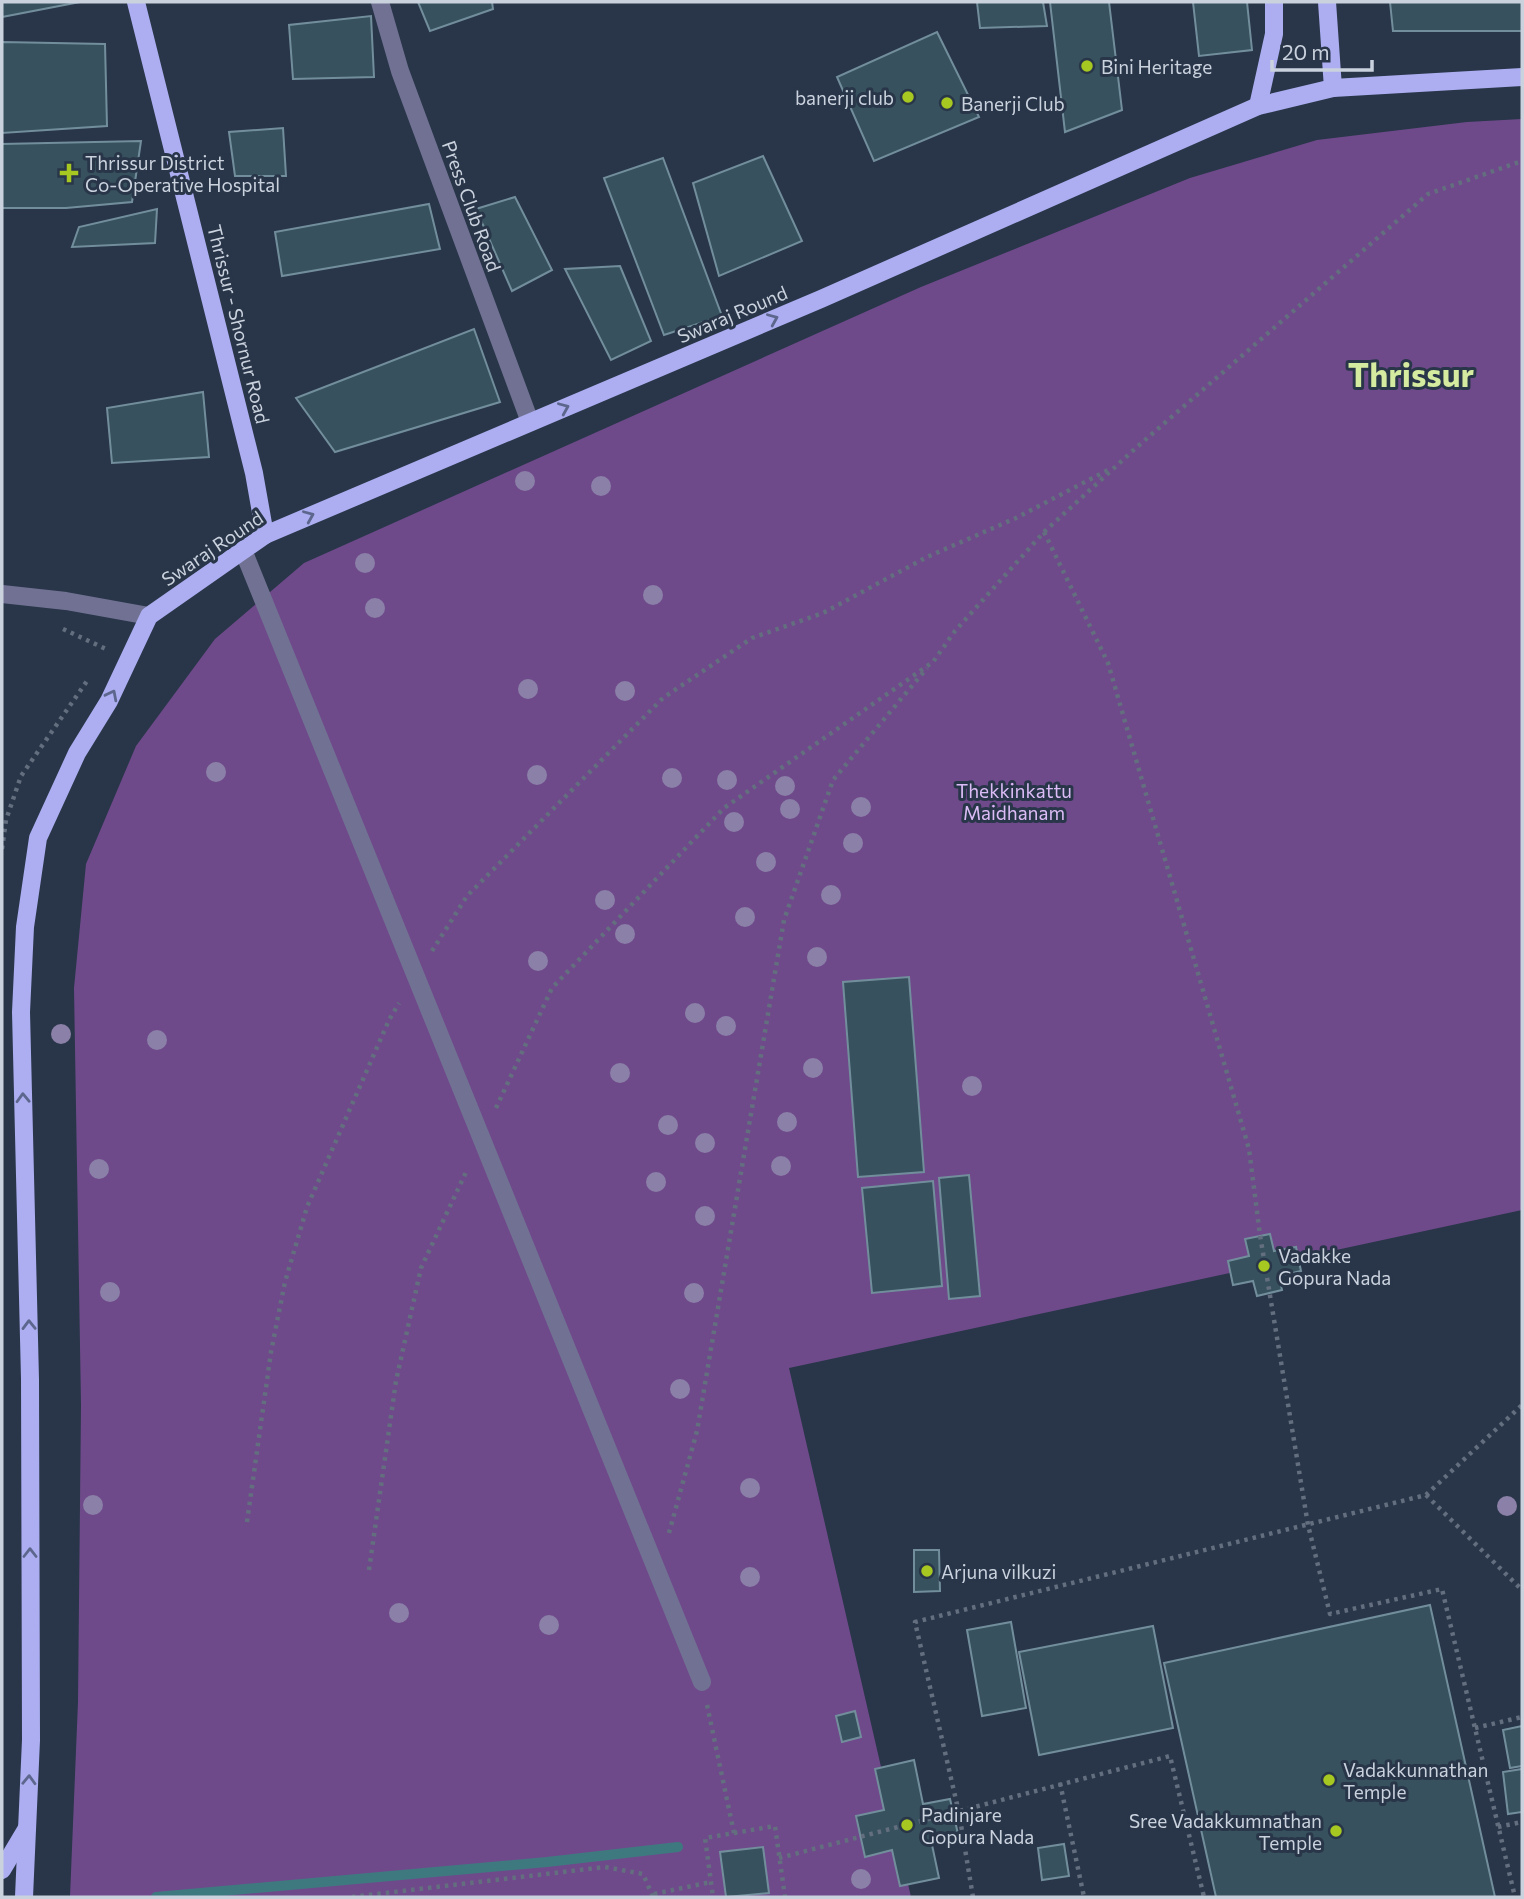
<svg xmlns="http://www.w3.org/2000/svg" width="1524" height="1899" font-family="Commissioner,sans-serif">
<rect width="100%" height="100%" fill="#293649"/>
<path fill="#6f4a8b" d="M 1522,119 L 1522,1210 L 789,1368 L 911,1897 L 70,1897 L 78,1702 L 81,1405 L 74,988 L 86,864 L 136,746 L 215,639 L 304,563 L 921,287 L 1190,178 L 1317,140 L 1467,122 Z"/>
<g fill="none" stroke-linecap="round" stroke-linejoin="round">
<path stroke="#3f7980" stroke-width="10" d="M 156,1897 L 547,1862 L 678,1847"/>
</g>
<g fill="#37525e" stroke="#728e9c" stroke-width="2">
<path d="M 2,2 L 80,2 L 2,17 Z"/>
<path d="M 418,2 L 492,2 L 493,9 L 430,31 Z"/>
<path d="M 977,2 L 1043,2 L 1047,26 L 980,28 Z"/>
<path d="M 1050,2 L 1109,2 L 1122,110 L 1065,132 Z"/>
<path d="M 1193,2 L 1247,2 L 1252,50 L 1199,56 Z"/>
<path d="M 1390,2 L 1522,2 L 1522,31 L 1393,31 Z"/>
<path d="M 371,16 L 374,77 L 293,79 L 289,25 Z"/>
<path d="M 937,32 L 979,117 L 874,161 L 837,77 Z"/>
<path d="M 2,42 L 105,44 L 107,126 L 2,133 Z"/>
<path d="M 283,128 L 286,176 L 235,176 L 229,132 Z"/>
<path d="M 141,141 L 132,202 L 66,208 L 2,208 L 2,144 Z"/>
<path d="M 763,156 L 802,241 L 719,276 L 693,183 Z"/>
<path d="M 663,158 L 722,316 L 664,335 L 604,178 Z"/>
<path d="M 515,197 L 552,270 L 512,291 L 476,209 Z"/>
<path d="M 429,204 L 440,249 L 282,276 L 275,232 Z"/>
<path d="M 157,209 L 155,243 L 72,247 L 79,227 Z"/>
<path d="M 620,266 L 651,341 L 611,360 L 565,269 Z"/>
<path d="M 474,329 L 500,402 L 335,452 L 296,398 Z"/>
<path d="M 203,392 L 209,457 L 112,463 L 107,408 Z"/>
<path d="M 909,977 L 924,1172 L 858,1177 L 843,982 Z"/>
<path d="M 969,1175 L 980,1296 L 949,1299 L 939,1178 Z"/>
<path d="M 933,1181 L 942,1286 L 872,1293 L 862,1188 Z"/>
<path d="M 1270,1234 L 1274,1251 L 1296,1247 L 1301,1271 L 1279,1276 L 1282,1290 L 1257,1296 L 1253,1281 L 1233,1285 L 1228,1261 L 1249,1256 L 1245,1239 Z"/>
<path d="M 914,1550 L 939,1550 L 940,1591 L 914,1592 Z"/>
<path d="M 1430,1605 L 1495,1897 L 1216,1897 L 1164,1663 Z"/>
<path d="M 1011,1622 L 1026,1708 L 982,1716 L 967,1630 Z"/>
<path d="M 1153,1626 L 1173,1728 L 1039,1755 L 1019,1652 Z"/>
<path d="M 855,1711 L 861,1737 L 842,1742 L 836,1716 Z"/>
<path d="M 1522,1726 L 1522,1766 L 1510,1768 L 1503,1730 Z"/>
<path d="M 914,1760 L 923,1804 L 950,1799 L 958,1834 L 931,1840 L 939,1878 L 900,1886 L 892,1850 L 865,1857 L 856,1816 L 884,1810 L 875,1769 Z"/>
<path d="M 1522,1769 L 1522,1812 L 1508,1814 L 1503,1772 Z"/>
<path d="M 1064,1844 L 1069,1876 L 1042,1880 L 1038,1848 Z"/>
<path d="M 763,1847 L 769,1893 L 726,1897 L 720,1852 Z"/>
</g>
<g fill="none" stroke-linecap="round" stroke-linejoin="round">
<g stroke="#636e7f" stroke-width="4.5" stroke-dasharray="3.5 5" stroke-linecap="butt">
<path d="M 1044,532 L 1108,663 L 1249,1149 L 1260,1235 L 1308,1525 L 1330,1614 L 1442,1589 L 1515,1897"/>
<path d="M 63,629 L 106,649"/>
<path d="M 2,849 L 6,820 L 21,776 L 87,681"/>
<path d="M 432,951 L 467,896 L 663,698 L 752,638 L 823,613 L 927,557 L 1016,518 L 1108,470"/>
<path d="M 496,1108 L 552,988 L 724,808 L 933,662 L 955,631 L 1044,532 L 1137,447 L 1428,194 L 1522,161"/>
<path d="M 1426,1495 L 1522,1590"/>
<path d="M 247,1522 L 271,1352 L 285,1282 L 307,1207 L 389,1020 L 399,1003"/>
<path d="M 669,1533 L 697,1431 L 784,920 L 833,780 L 927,668"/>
<path d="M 369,1570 L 396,1381 L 421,1268 L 467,1170"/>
<path d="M 707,1705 L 734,1833 L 705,1838 L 713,1897"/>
<path d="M 1475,1728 L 1522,1717"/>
<path d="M 1060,1783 L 1084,1897"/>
<path d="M 1498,1827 L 1522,1822"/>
<path d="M 734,1833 L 775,1826 L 785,1897"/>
<path d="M 779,1858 L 1170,1756 L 1204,1897"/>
<path d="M 654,1894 L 711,1882"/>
<path d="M 352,1897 L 605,1867 L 643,1874 L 653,1897"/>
<path d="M 973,1897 L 959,1813 L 915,1622 L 1426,1495 L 1522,1405"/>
</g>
<g stroke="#717293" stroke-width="18">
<path d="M 380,2 L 400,71 L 530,422"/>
<path d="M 243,550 L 702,1682"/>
<path d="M 2,594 L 66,601 L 149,616"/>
</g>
<g stroke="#acaef1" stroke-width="18">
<path d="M 136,2 L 254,473 L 265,535"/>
<path d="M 1327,2 L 1333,88"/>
<path d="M 1258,106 L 1274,34 L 1274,2"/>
<path d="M 2,1870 L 27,1828"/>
<path d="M 24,1897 L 31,1740 L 30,1379 L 21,1012 L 25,927 L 38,838 L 77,753 L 109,701 L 149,616 L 265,535 L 821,299 L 1258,106 L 1333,88 L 1522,77"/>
</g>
</g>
<g fill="#8b80a8">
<circle cx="525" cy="481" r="10"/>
<circle cx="601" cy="486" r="10"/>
<circle cx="365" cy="563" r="10"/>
<circle cx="653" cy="595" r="10"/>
<circle cx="375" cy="608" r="10"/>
<circle cx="528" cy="689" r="10"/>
<circle cx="625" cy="691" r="10"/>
<circle cx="216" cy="772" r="10"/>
<circle cx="537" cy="775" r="10"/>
<circle cx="672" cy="778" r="10"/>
<circle cx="727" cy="780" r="10"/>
<circle cx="785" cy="786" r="10"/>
<circle cx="861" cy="807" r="10"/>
<circle cx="790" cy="809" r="10"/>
<circle cx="734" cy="822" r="10"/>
<circle cx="853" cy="843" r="10"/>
<circle cx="766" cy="862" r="10"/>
<circle cx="831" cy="895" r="10"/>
<circle cx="605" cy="900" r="10"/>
<circle cx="745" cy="917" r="10"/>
<circle cx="625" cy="934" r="10"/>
<circle cx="817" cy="957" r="10"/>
<circle cx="538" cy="961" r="10"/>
<circle cx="695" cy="1013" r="10"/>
<circle cx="726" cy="1026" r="10"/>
<circle cx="61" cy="1034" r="10"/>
<circle cx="157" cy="1040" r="10"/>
<circle cx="813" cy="1068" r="10"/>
<circle cx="620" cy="1073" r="10"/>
<circle cx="972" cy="1086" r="10"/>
<circle cx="787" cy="1122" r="10"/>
<circle cx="668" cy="1125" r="10"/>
<circle cx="705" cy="1143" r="10"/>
<circle cx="781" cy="1166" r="10"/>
<circle cx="99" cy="1169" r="10"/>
<circle cx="656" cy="1182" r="10"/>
<circle cx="705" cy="1216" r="10"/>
<circle cx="110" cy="1292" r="10"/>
<circle cx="694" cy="1293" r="10"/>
<circle cx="680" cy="1389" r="10"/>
<circle cx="750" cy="1488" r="10"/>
<circle cx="93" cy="1505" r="10"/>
<circle cx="1507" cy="1506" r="10"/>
<circle cx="750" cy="1577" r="10"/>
<circle cx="399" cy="1613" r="10"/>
<circle cx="549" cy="1625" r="10"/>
<circle cx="861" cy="1879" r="10"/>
</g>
<defs><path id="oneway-chevron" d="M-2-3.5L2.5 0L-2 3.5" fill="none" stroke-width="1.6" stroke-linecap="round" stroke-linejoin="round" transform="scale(1.75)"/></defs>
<g stroke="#5d668c">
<use href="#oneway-chevron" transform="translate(773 319) rotate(-23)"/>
<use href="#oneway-chevron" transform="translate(564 408) rotate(-23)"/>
<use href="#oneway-chevron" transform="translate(309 516) rotate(-23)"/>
<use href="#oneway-chevron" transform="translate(112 695) rotate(-63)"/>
<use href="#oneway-chevron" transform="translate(23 1098) rotate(-92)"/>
<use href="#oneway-chevron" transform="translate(29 1325) rotate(-91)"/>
<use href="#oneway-chevron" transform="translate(30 1553) rotate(-90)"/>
<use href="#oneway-chevron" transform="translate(29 1780) rotate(-88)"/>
</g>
<g fill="#a6c821" stroke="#293649" stroke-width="2.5">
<circle cx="1087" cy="66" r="7"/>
<circle cx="908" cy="97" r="7"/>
<circle cx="947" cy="103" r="7"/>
<path d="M65.5 162.5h7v7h7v7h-7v7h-7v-7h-7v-7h7z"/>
<circle cx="1264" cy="1266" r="7"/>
<circle cx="927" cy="1571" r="7"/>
<circle cx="1329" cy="1780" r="7"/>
<circle cx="907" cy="1825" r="7"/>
<circle cx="1336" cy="1831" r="7"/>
</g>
<g text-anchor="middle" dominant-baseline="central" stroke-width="6" stroke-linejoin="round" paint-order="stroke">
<g font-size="19" fill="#cad2de" stroke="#293649" text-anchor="start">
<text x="1101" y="66">Bini Heritage</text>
<text x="894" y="97" text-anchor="end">banerji club</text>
<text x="961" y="103">Banerji Club</text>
<text x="85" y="162">Thrissur District<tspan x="85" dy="22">Co-Operative Hospital</tspan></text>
<text x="1278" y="1255">Vadakke<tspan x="1278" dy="22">Gopura Nada</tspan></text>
<text x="941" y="1571">Arjuna vilkuzi</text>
<text x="1343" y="1769">Vadakkunnathan<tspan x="1343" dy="22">Temple</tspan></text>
<text x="921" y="1814">Padinjare<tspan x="921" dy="22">Gopura Nada</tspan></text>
<text x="1322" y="1820" text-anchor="end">Sree Vadakkumnathan<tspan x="1322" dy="22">Temple</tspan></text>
</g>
<g font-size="19" fill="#cad2de" stroke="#293649">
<text transform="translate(472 206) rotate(70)">Press Club Road</text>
<text transform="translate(732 314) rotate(-23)">Swaraj Round</text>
<text transform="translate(239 324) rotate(76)">Thrissur - Shornur Road</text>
<text transform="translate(212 548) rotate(-34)">Swaraj Round</text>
</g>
<g font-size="19" fill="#dcbcf6" stroke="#293649">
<text x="1014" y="790">Thekkinkattu<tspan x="1014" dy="22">Maidhanam</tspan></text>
</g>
<g font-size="33" font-weight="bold" fill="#d5eb9f" stroke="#293649">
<text x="1411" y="373">Thrissur</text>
</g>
</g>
<rect width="1524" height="1899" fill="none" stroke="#cad2de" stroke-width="7"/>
<path d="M1272 60v10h100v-10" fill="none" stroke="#cad2de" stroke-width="3.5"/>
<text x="1282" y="60" font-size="21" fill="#cad2de" stroke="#293649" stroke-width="5" paint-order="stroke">20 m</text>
</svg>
